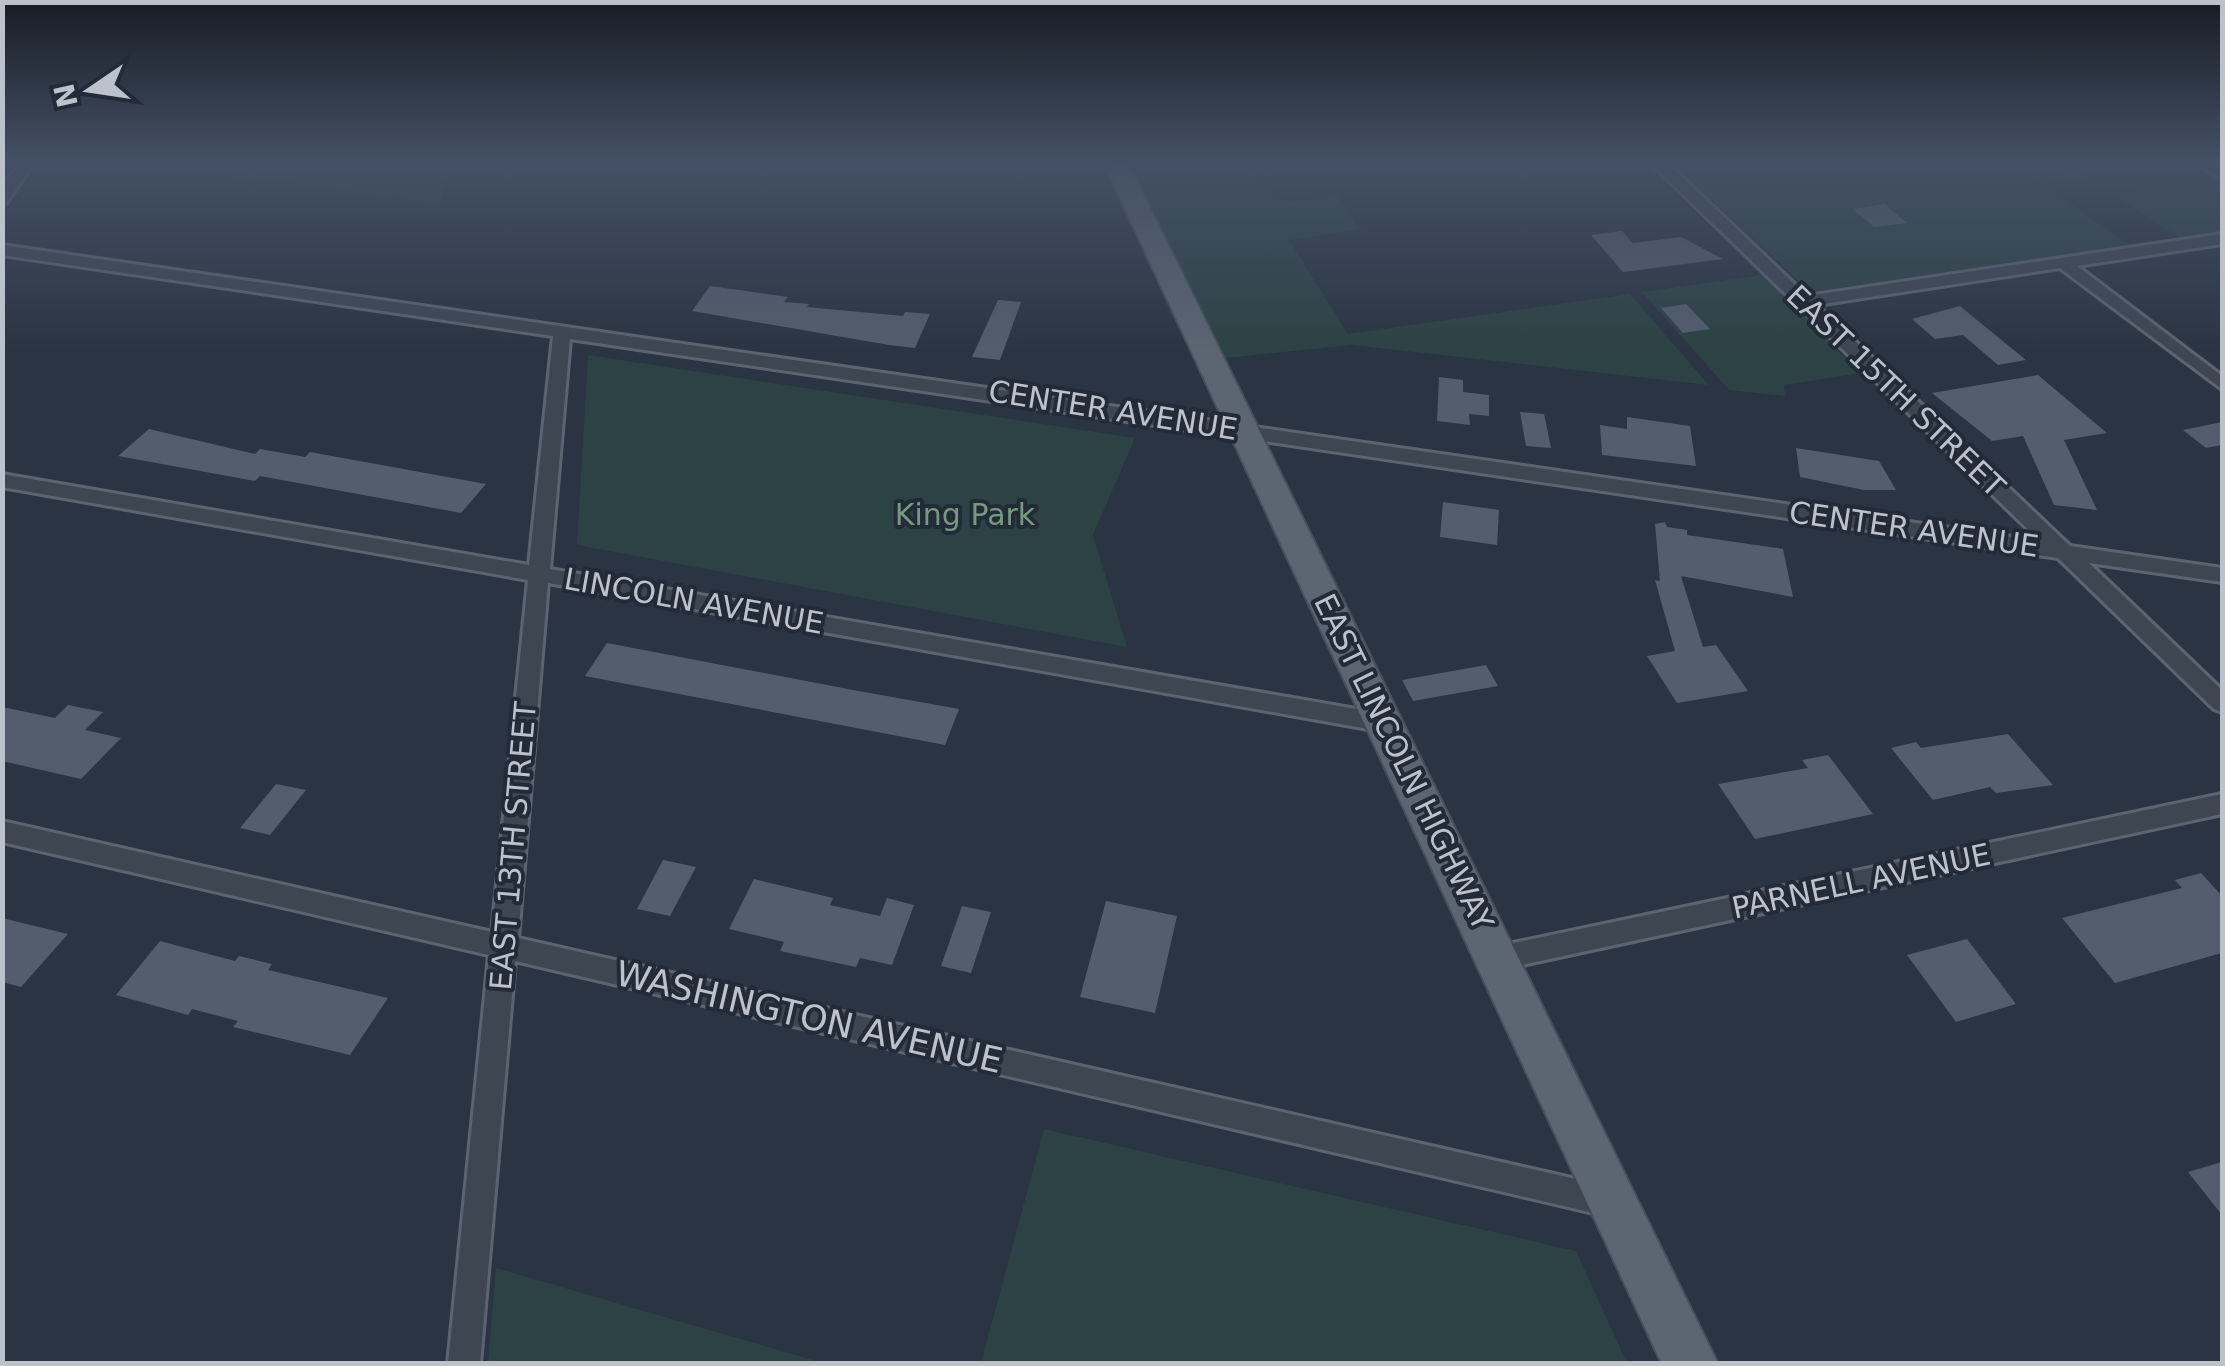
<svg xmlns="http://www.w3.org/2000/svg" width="2225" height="1366" font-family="'DejaVu Sans',sans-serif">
<rect width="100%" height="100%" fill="#2a3442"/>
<g fill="#2d4244">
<path d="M 124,161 L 451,161 L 440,204 Z"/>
<path d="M 1129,161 L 1242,161 C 1271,211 1285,203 1337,196 L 1361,229 L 1289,240 L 1348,334 L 1630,294 L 1709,385 L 1351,345 L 1226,358 Z"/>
<path d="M 1669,161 L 2058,161 L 2082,178 L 2044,185 L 2129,245 L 1811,292 Z"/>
<path d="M 2212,180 L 2222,187 L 2222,232 L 2180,238 L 2115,195 Z"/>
<path d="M 1762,275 L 1861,373 L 1784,385 L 1785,396 L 1729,390 L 1642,292 Z"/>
<path d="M 588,355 L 1135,438 L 1093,535 L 1127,647 L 577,545 Z"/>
<path d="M 1044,1129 L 1576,1251 L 1627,1363 L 981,1363 Z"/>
<path d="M 496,1268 L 823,1363 L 488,1363 Z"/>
</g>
<g fill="#535d6d">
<path d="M 1885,204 L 1907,223 L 1874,227 L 1853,209 Z"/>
<path d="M 1622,231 L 1633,243 L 1681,237 L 1723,259 L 1623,272 L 1591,235 Z"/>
<path d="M 710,286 L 788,297 L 784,302 L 809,304 L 807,307 L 903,316 L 905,312 L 930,314 L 915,348 L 889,345 L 692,311 Z"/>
<path d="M 998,300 L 1021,302 L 1000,360 L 972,357 Z"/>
<path d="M 1686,304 L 1710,329 L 1683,333 L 1661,308 Z"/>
<path d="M 1960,306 L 1961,307 L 2026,360 L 1998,365 L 1963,335 L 1935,339 L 1912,319 Z"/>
<path d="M 2038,375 L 2107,433 L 2064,440 L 2097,510 L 2054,505 L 2023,436 L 1992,441 L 1932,393 Z"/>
<path d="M 1439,377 L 1463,380 L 1463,392 L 1489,395 L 1489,416 L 1469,414 L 1470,425 L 1437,421 Z"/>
<path d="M 1520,412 L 1544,414 L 1551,448 L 1526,446 Z"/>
<path d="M 1627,417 L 1690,426 L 1696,466 L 1602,455 L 1600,425 L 1627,429 Z"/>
<path d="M 2222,422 L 2222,445 L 2206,448 L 2183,430 Z"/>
<path d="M 149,429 L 255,454 L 260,449 L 305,457 L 310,452 L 486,484 L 461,513 L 260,476 L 255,481 L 118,456 Z"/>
<path d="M 1796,448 L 1879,461 L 1896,490 L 1864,490 L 1800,477 Z"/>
<path d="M 1443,502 L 1499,510 L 1497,545 L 1440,537 Z"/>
<path d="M 1665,522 L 1667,527 L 1687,530 L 1687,535 L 1783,549 L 1793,597 L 1681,576 L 1703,647 L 1716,645 L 1748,691 L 1677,703 L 1647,656 L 1675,651 L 1655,580 L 1660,581 L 1655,524 Z"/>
<path d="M 607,643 L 853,690 L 959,709 L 945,745 L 585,676 Z"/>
<path d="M 1486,665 L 1498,686 L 1413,701 L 1402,680 Z"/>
<path d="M 68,705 L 103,712 L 85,730 L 121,738 L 81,779 L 2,761 L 2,707 L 55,718 Z"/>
<path d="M 2008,734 L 2053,785 L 1996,793 L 1990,787 L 1933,800 L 1891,748 L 1916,742 L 1921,748 Z"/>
<path d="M 1828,755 L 1873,814 L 1755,839 L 1718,784 L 1808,768 L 1802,760 Z"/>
<path d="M 276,784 L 306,790 L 270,835 L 240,828 Z"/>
<path d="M 663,860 L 696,867 L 670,916 L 637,909 Z"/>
<path d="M 2201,873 L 2222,896 L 2222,953 L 2115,983 L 2062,918 L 2182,888 L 2175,880 Z"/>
<path d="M 754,879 L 833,898 L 830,905 L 880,916 L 887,898 L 914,905 L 892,965 L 860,958 L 856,967 L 780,951 L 784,942 L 729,929 Z"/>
<path d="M 1106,901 L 1177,916 L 1155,1013 L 1080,997 Z"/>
<path d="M 962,906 L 991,912 L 971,973 L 941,966 Z"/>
<path d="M 2,918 L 68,934 L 21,987 L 2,982 Z"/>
<path d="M 1967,939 L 2016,1004 L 1956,1022 L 1907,955 Z"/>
<path d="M 160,941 L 235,961 L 239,956 L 272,964 L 268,970 L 388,998 L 350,1055 L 233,1027 L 238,1021 L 192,1009 L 188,1015 L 116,995 Z"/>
<path d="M 2222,1162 L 2222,1215 L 2188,1172 Z"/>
</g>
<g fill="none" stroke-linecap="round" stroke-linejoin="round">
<g stroke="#5c646f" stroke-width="6">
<g id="street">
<path d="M 21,161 L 35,161 L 7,202 L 2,203 L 2,187 Z"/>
<path d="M 1649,161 L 1665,161 L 1807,296 L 2222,234 L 2222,244 L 2077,266 L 2222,376 L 2222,389 L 2060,268 L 1817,305 L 2070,546 L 2222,568 L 2222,582 L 2089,563 L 2222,690 L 2222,712 L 2214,709 L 2058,558 L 570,339 L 550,569 L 1385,714 L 1393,717 L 1397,723 L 1393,729 L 1385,732 L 548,583 L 518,938 L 1611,1187 L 1622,1191 L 1626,1202 L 1622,1213 L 1611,1217 L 515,961 L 480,1364 L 448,1364 L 489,955 L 2,842 L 2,821 L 492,932 L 528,580 L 2,487 L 2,474 L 529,565 L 553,336 L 2,255 L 2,245 L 2040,541 Z"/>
<path d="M 2193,161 L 2210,161 L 2222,169 L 2222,179 Z"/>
<path d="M 2222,794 L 2222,814 L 1499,970 L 1490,967 L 1486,958 L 1490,949 L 1499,946 Z"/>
</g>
</g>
<g stroke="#474f5b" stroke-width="4">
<path id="primary" d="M 1103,161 L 1127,161 L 1718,1364 L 1662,1364 Z"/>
</g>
<use href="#street" fill="#3e4652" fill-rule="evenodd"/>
<use href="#primary" fill="#5c6572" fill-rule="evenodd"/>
</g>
<linearGradient id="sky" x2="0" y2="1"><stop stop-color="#171d24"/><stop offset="0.46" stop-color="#445065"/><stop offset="1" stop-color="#445065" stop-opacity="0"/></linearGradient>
<rect width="2225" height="352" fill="url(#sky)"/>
<g text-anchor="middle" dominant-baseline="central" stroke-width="8" stroke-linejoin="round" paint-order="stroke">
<g font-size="30" fill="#bbc2cc" stroke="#222b37">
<text transform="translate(1896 391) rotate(44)">EAST 15TH STREET</text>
<text transform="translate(1113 410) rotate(9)">CENTER AVENUE</text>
<text transform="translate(1914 529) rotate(8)">CENTER AVENUE</text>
<text transform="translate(694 601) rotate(10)">LINCOLN AVENUE</text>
<text transform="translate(1404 762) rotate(64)">EAST LINCOLN HIGHWAY</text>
<text transform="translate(513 846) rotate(-85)">EAST 13TH STREET</text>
<text transform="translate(1861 881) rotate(-12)">PARNELL AVENUE</text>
</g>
<g font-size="30" fill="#749b7d" stroke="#222b37">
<text x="965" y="514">King Park</text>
</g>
<g font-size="35" fill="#bbc2cc" stroke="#222b37">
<text transform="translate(809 1017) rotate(13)">WASHINGTON AVENUE</text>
</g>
</g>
<rect width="2225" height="1366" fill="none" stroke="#bbc2cc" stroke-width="10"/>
<g transform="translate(90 90) rotate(257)" stroke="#222b37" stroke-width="8" paint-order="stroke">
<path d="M0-8L18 38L0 25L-18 38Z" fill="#bbc2cc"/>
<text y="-15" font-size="28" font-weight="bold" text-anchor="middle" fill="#bbc2cc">N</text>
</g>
</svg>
